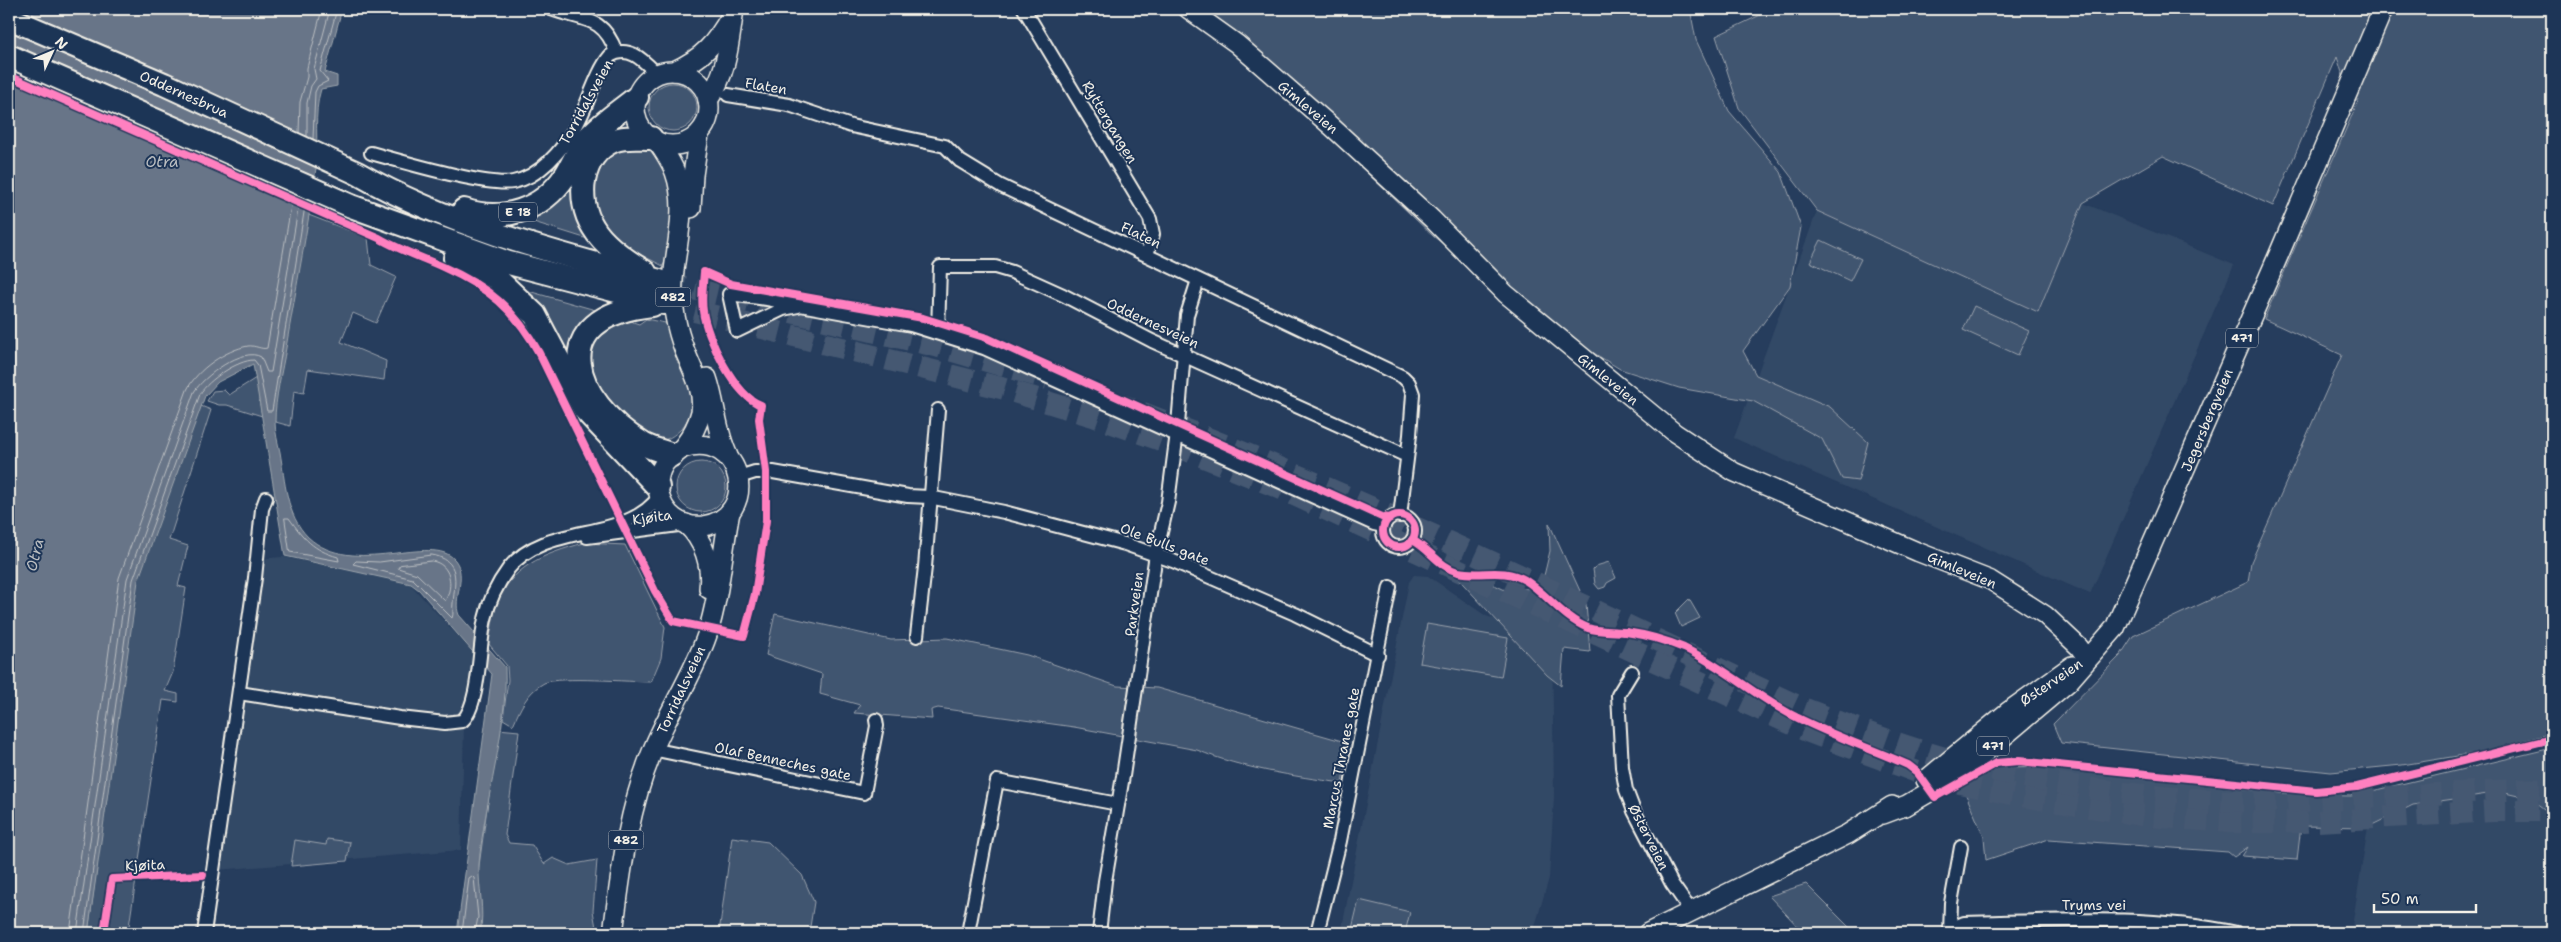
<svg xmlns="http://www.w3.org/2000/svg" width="2561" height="942" font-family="'Shantell Sans',sans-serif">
<rect width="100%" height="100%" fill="#263d5d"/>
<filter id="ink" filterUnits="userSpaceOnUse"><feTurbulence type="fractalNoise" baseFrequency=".02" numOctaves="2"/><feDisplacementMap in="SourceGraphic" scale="10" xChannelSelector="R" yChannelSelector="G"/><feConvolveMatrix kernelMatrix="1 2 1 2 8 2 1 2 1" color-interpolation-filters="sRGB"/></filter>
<g filter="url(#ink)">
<g fill="#334966">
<path d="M 2083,203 L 2234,265 L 2090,594 L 1734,438 L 1817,211 L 2038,312 Z"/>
<path d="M 283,557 L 409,583 L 476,656 L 464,724 L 461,850 L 216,870 L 257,559 Z"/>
<path d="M 1414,575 L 1428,576 L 1486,616 L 1552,639 L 1554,797 L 1549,878 L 1533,933 L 1341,933 L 1409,582 Z"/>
<path d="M 2501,792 L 2531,799 L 2552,815 L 2552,933 L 2351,933 L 2368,827 L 2413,805 Z"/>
</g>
<g fill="#40546f" stroke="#9aa2ac">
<path d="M 1185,9 L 1690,9 L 1696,40 L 1729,111 L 1781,172 L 1801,227 L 1790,286 L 1743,351 L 1756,375 L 1830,407 L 1868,442 L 1858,481 L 1842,479 L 1822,439 L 1753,401 L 1679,388 L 1620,369 L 1539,320 L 1433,236 L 1294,103 Z"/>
<path d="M 1773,9 L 2552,9 L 2552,733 L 2482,752 L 2402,765 L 2331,772 L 2061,743 L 2053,724 L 2120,656 L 2133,636 L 2248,582 L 2251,562 L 2342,355 L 2264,319 L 2359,99 L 2352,104 L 2337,57 L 2273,206 L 2163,156 L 2083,203 L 2038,312 L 1817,211 L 1739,108 L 1716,36 Z"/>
<circle cx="673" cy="107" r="24"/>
<path d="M 629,147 L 647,147 C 652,153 659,158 663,164 C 678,189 675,240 663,266 C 642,255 617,244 601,226 C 588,211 587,180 599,164 C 606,154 618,150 629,147 Z"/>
<path d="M 580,161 L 594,241 L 521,218 Z"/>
<path d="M 306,214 L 368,238 L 371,265 L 396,277 L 376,323 L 353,313 L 341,342 L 386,361 L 384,380 L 308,369 L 304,393 L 294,391 L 290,426 L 272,421 Z"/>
<path d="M 1821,240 L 1861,259 L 1850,281 L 1810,262 Z"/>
<path d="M 521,289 L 599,311 L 573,364 Z"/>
<path d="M 1974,306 L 2029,331 L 2018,355 L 1963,330 Z"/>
<path d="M 629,317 L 633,322 L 639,324 L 646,319 L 670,324 C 678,348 692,374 693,400 C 693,410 688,420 682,428 C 677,433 670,439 663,440 C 637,440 595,392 589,369 C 587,361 589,350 589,342 Z"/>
<path d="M 256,378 L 262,416 L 227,405 L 219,405 L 207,401 L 213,391 L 224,390 L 229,395 Z"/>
<path d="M 201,406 L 211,410 L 169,540 L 188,546 L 178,586 L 186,588 L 173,672 L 165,691 L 178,694 L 178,702 L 163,700 L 128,933 L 105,933 L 108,904 L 103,933 L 88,933 L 135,583 Z"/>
<circle cx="701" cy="487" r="25"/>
<path d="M 1549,523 L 1586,604 L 1590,652 L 1564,649 L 1561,686 L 1547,675 L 1440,559 L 1505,590 L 1541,588 L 1550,551 Z"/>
<path d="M 584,543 L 625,545 L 665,627 L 661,658 L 651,682 C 632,682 558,676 544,683 C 527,692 520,709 513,725 L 503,719 L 508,680 L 507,666 L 488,643 C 492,632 492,620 495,609 C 509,566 544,554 584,543 Z"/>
<path d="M 1609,562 L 1616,578 L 1607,583 L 1605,587 L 1599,589 L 1595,584 L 1593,569 L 1596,566 Z"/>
<path d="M 1689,599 L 1700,618 L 1681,627 L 1675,613 Z"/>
<path d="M 775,614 L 891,640 L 947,638 L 1027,655 L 1117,686 L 1157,688 L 1349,743 L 1342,783 C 1293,776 1243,769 1197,750 L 1074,727 L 938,708 L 931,710 L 932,719 L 854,713 L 860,705 L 820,694 L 822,674 L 766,655 Z"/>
<path d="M 1427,624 L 1508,638 L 1501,677 L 1420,663 Z"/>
<path d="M 498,729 L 519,731 L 505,835 L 509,843 L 532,845 L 544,864 L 553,858 L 569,865 L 597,860 L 593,911 L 597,933 L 499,933 L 500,929 L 498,928 L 495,933 L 479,933 L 481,904 L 478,873 Z"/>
<path d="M 2552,748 L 2552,815 L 2531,799 L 2501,792 L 2413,805 L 2368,827 L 2301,826 L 2297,860 L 2242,856 L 2248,847 L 2234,857 L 2228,852 L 2049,839 L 1986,860 L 1984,837 L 1963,788 L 1996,763 L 2007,768 L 2055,767 L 2298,795 L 2351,796 Z"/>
<path d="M 732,837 L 768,842 L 802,875 L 814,902 L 809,933 L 719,933 Z"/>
<path d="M 327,839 L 350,842 L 347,861 L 291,866 L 295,840 L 326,845 Z"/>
<path d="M 1806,884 L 1855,933 L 1804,933 L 1769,896 Z"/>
<path d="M 1359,900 L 1410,912 L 1405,933 L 1351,933 Z"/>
</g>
<path fill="#677588" stroke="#9fa7ae" d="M 9,9 L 342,9 L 325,72 L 337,76 L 337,86 L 321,89 C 313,114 319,143 316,168 C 308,228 296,288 286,348 C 282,371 275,398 275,422 C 275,432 278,443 280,452 C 285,481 286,515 308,537 C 353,579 432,532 455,560 C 468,577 452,598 459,615 L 505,667 C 508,731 484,801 479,865 C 478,888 485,910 480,933 L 457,933 L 492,674 L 419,590 L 411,584 L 285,556 L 253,364 L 218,382 L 205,396 L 138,581 L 88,933 L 9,933 Z"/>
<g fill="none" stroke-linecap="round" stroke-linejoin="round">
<g stroke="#bcbfc2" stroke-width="1">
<path d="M 299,133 L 300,102 L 307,77 L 307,68 L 322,9"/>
<path d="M 307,136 L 307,103 L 311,86 L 316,79 L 314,69 L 330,9"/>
<path d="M 313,139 L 315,92 L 318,86 L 328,81 L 320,71 L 337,9"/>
<path d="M 285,518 L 289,518 C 304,539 313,550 338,557 L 339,561 L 290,552 Z"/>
<path d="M 432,555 C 461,560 455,581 453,603 C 452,609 454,614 452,618 L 413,579 L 353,564 L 356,561 L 379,562 Z"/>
<path d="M 432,561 C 451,564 454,586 445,601 L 417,574 L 398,568 L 400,565 Z"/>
<path d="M 70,933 L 119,578 L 187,390 C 197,369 226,350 248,346 C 255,345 262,350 267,348 L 293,194"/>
<path d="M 77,933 L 127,579 L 194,392 C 203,377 243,346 261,357 L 267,372 L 271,372 L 300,197"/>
<path d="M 84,933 L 133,580 L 200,394 C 208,380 238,360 254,360 L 258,365 L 267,411 L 272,411 L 306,200"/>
<path d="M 462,933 L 469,878 L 472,876 L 474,878 L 478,917 L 475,933"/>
</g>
<g stroke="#455872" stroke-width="22" stroke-dasharray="22 11" stroke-linecap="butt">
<path d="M 663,282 L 936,346 L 1048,379"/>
<path d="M 663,303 L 1001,388 L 1093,416 L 1169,443 L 1275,486 L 1809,732 L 1928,776 L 2015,795 L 2146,816 L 2228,822 L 2303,822 L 2493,811 L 2552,811"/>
<path d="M 1111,401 C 1347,488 1572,601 1800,707 C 1847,725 1895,744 1945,758 C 2032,782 2123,796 2214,800 C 2326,806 2440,790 2552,789"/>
</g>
<g stroke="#f4f1e8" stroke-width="16">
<g id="street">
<path d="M 551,9 C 583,21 603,15 616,52"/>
<path d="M 1024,9 L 1150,219 L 1153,234 L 1147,255"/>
<path d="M 728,95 L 789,105 L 851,126 L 945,146 L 960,161 L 1001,186 L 1403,377 L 1409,383 L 1413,394 L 1410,435 L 1400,516"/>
<path d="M 371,153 C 401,161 487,187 513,182 C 540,177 562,150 575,128 C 587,108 596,72 610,56 C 629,44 644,61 657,74"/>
<path d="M 798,306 L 783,309 L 737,331 L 729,294 L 767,299 L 911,325 L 984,348 L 1374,524 L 1384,526"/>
<path d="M 938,332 L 940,267 L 995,267 L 1012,272 L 1063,295 L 1152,341 L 1407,456"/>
<path d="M 739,477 L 755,472 L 773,472 L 908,496 L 929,497 L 1004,512 L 1125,544 L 1173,561 L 1295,614 L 1378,655"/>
<circle cx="1399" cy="531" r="16"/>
<path d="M 587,537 L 686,524"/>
<path d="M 917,636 L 925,567 L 938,410"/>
<path d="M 1632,672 L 1618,695 L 1622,767 L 1626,790 L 1634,811 L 1672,884 L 1691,911"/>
<path d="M 239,693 L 400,718 L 445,723 L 462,721 C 480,706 479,643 485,619 C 489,600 498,583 509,568 C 546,521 629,543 660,495"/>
<path d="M 652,749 L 864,793 L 877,726 L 876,720"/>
<path d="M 1950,929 L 1964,923 C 2055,921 2147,914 2237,933"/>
<path d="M 204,933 L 255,578 L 262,509 L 266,498"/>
<path d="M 968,933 L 997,781 L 1118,804"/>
<path d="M 1099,933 L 1105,881 L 1123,776 L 1156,554 L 1168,502 L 1178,425 L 1187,315 L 1198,280"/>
<path d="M 1317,933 L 1340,841 L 1390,587"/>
<path d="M 1950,933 L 1951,903 L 1961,847"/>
</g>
</g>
<g stroke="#f4f1e8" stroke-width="21">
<path id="secondary" d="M 1188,9 L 1237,44 L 1331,126 L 1432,219 L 1506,294 L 1675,433 L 1734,472 L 1918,552 L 1990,580 L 2045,615 L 2079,647 L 2087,658"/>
</g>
<g stroke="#f4f1e8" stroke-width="22">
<g id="primary">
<path d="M 674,71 C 702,59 716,43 731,16"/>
<circle cx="672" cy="108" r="37"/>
<path d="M 708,100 C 728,72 729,41 734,9"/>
<path d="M 658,142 C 664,152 671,161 675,172 C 688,208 676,244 673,280 C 671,309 678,336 689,361 C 696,377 704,394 701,412 C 698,424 691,437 684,446 C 679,453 669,456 664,464 C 653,481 658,506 674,518 C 682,524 693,527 703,526 C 761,518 744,429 683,448"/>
<path d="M 691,208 L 693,175 L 699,134"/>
<path d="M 707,378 C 716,404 716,432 728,456"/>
<path d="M 686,524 C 704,540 712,565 709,589"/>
<path d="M 1926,780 L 2008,712 L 2072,666"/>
<path d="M 1883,814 L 1907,805 L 1931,791 L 1979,757 L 2068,682 L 2115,628 L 2279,254 L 2383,9"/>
<path d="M 613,933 C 621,871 628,810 652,752 C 668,712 693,676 707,635 C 720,595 722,552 730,512"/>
<path d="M 1648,933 L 1848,834 L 1892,806"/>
</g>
</g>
<g stroke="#f4f1e8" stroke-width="26">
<g id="highway">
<path d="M 9,18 L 164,84 L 357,173 C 451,227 559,254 663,282"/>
<path d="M 9,56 L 351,206 L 509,263 L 663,303"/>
<path d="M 464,210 C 503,223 542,210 565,176 C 573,164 578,149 587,139 C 601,123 621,110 637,97"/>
<path d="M 455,258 L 495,277 L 535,315 L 585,410 L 658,487"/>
<path d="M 645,272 C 627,261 604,246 593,227 C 576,200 580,156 613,141 C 624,136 638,138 651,138"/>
<path d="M 652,305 C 542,317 572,401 643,444 C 652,449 663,451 672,455"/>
</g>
</g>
<use href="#street" stroke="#1d3557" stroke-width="12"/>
<use href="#secondary" stroke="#1d3557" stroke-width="18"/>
<use href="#primary" stroke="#1d3557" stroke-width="19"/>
<use href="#highway" stroke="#1d3557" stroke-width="22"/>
<g stroke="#1d3557" stroke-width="11">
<g id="cycleway">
<path d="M 9,76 L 379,238 C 399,250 421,257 443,267 C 488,287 515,309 539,353 L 655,591 L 673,621 L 744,636 L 755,594 L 766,521 L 766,472 L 759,419 L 761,405 C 735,396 706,337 703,311 C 701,298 703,285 704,272 L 731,284 L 923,318 L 987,338 L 1382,517 L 1390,518"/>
<circle cx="1399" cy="531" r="16"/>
<path d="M 1412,540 C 1429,548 1439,567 1458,572 C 1482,577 1502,567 1525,580 C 1547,594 1563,618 1588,628 C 1599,632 1614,631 1626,632 C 1647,635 1665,640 1684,648 C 1722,666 1753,694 1790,714 C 1828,734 1869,748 1908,765 L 1917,772 L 1935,797 L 1996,763 L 2019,761 L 2316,791 L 2357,787 L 2552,739"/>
<path d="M 104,933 L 112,879 L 203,875"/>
</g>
</g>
<use href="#cycleway" stroke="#ff80c0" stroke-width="8"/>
</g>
</g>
<g text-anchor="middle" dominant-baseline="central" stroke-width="4" stroke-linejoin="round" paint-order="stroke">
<g fill="#1d3557" stroke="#b4b9bc" stroke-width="1">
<rect x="499" y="202.5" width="38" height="19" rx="4"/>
<rect x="655.5" y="287.5" width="35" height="19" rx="4"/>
<rect x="2226" y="328.5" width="32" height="19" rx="4"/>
<rect x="1977" y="736.5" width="32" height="19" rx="4"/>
<rect x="608.5" y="830.5" width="35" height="19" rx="4"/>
</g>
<g font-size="12" font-weight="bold" fill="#f4f1e8">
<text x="518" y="212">E 18</text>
<text x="673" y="297">482</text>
<text x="2242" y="338">471</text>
<text x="1993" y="746">471</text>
<text x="626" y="840">482</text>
</g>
<g font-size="14" fill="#f4f1e8" stroke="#1d3557">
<text transform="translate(766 86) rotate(10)">Flaten</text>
<text transform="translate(184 94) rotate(24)">Oddernesbrua</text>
<text transform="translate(586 102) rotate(-61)">Torridalsveien</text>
<text transform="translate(1308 107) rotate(40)">Gimleveien</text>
<text transform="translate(1110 122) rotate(59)">Ryttergangen</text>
<text transform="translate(1141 235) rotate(26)">Flaten</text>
<text transform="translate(1153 323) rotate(25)">Oddernesveien</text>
<text transform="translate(1608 379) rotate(39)">Gimleveien</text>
<text transform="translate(2207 420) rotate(-67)">Jegersbergveien</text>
<text transform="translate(652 517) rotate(-8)">Kjøita</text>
<text transform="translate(1165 544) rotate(21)">Ole Bulls gate</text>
<text transform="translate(1962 570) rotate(23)">Gimleveien</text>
<text transform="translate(1134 604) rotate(-82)">Parkveien</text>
<text transform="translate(2051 682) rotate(-34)">Østerveien</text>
<text transform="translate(681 690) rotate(-65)">Torridalsveien</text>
<text transform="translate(1341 758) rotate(-79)">Marcus Thranes gate</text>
<text transform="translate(783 761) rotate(12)">Olaf Benneches gate</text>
<text transform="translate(1649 837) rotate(63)">Østerveien</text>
<text transform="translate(145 865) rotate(-2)">Kjøita</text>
<text x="2094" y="905">Tryms vei</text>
</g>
<g font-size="15" font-style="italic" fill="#bcbfc2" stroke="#1d3557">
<text x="162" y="162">Otra</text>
<text transform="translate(35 555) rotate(-76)">Otra</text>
</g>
</g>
<rect width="2561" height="942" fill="none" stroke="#1d3557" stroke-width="30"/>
<rect x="15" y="15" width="2531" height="912" fill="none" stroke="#f4f1e8" stroke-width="2" filter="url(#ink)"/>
<g transform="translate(52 52) rotate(46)" stroke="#1d3557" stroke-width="4" paint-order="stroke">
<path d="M0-4L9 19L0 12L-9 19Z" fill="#f4f1e8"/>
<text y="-8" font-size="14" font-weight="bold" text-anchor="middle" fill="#f4f1e8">N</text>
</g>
<path d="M2374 904v8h102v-8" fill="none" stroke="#f4f1e8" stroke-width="2.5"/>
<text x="2381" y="904" font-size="15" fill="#f4f1e8" stroke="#1d3557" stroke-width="4" paint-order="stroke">50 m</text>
</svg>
